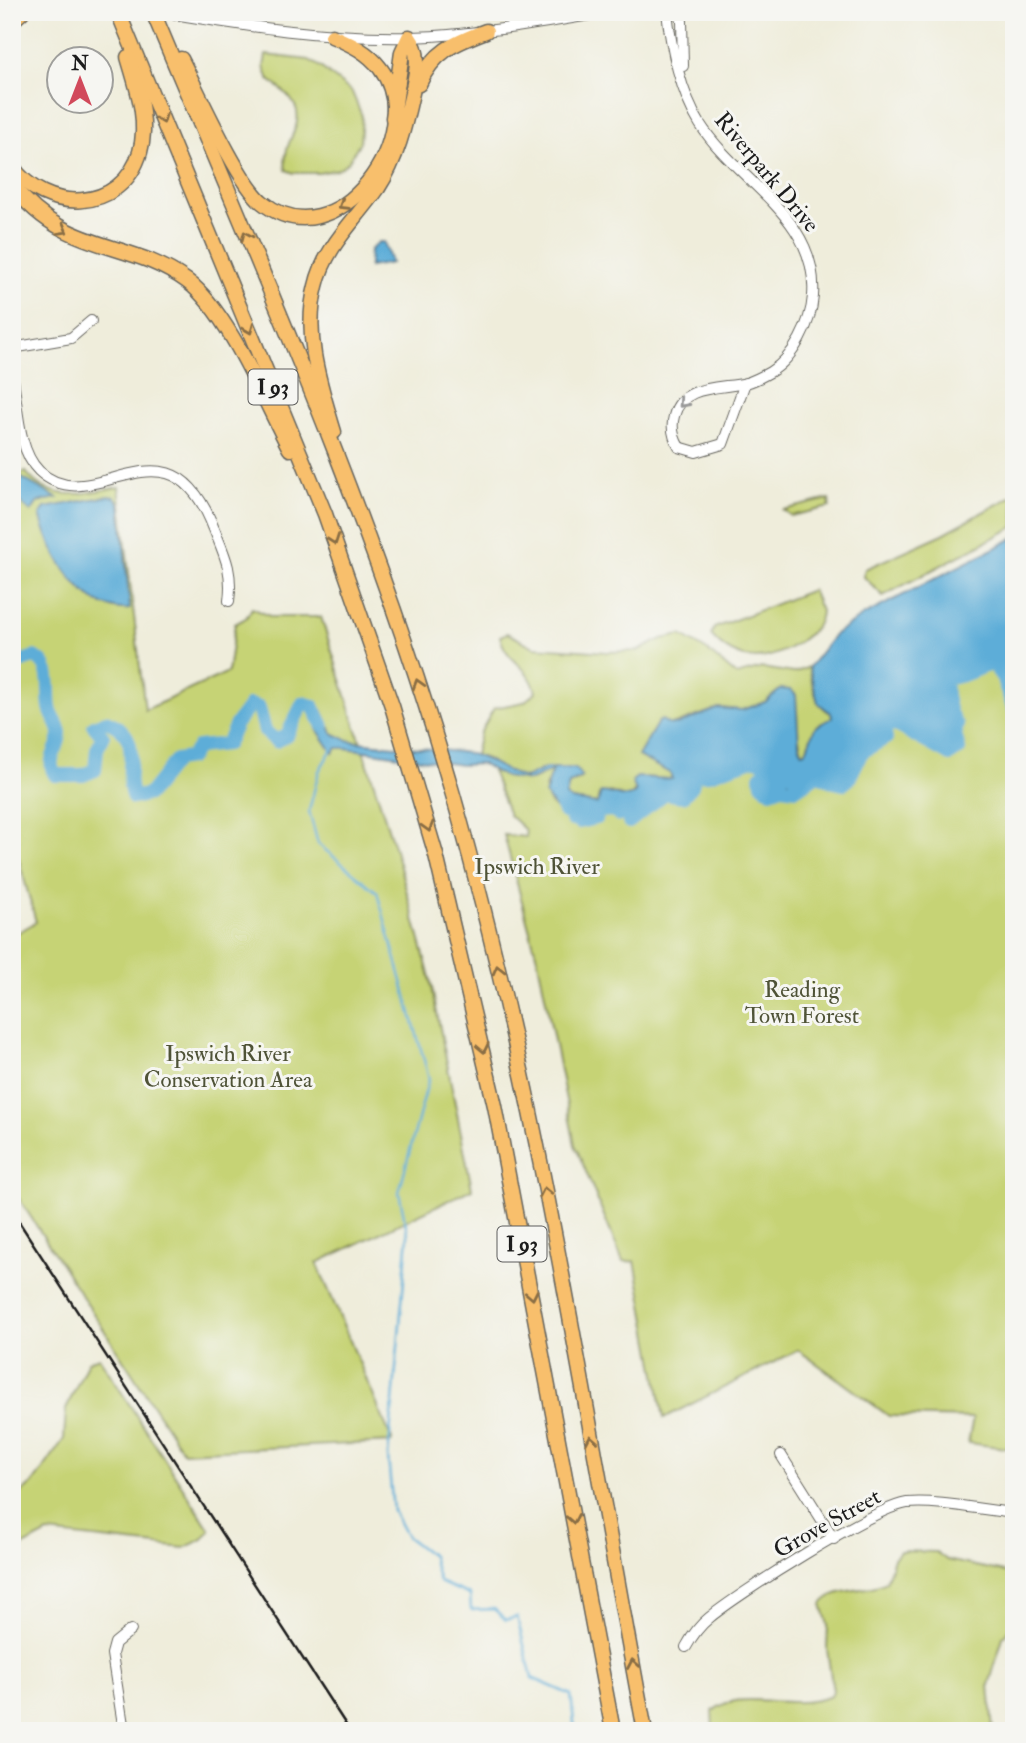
<svg xmlns="http://www.w3.org/2000/svg" width="1026" height="1743" font-family="'IM FELL Double Pica',serif">
<rect width="100%" height="100%" fill="#f6f6f2"/>
<filter id="ink" filterUnits="userSpaceOnUse"><feTurbulence type="fractalNoise" baseFrequency=".0143" numOctaves="2"/><feDisplacementMap in="SourceGraphic" scale="14" xChannelSelector="R" yChannelSelector="G"/><feConvolveMatrix kernelMatrix="1 2 1 2 8 2 1 2 1" color-interpolation-filters="sRGB"/></filter>
<filter id="wash" filterUnits="userSpaceOnUse"><feTurbulence type="fractalNoise" baseFrequency=".00686" numOctaves="4" result="noise"/><feDisplacementMap in="SourceGraphic" scale="28" xChannelSelector="R" yChannelSelector="G"/><feGaussianBlur stdDeviation="1.57" result="paint"/><feColorMatrix in="noise" values="0 0 0 0 0 0 0 0 0 0 0 0 0 0 0 0 0 1.4 0 .05"/><feComposite in="paint" operator="in"/></filter>
<g filter="url(#wash)">
<rect width="100%" height="100%" fill="#efeddb"/>
<g fill="#c6d375" stroke="#717848" stroke-width="2">
<path d="M 266,55 L 309,60 L 319,66 L 352,92 L 362,116 L 360,142 L 348,162 L 339,169 L 319,173 L 294,173 L 286,170 C 279,131 326,119 269,80 L 264,67 Z"/>
<path d="M 12,462 L 19,474 L 26,472 C 50,504 84,493 119,487 L 145,710 L 228,672 L 235,624 L 246,618 L 252,608 L 272,617 L 321,617 L 397,856 L 430,978 L 472,1189 L 317,1263 L 393,1442 L 183,1452 L 12,1188 L 12,936 L 36,922 L 12,835 Z"/>
<path d="M 1014,495 L 1014,527 L 883,596 L 863,576 L 865,569 L 943,534 Z"/>
<path d="M 829,499 L 830,507 L 791,516 L 783,510 Z"/>
<path d="M 812,590 L 821,611 C 820,626 812,632 800,641 C 769,663 738,666 711,635 L 714,628 Z"/>
<path d="M 507,633 L 534,647 L 607,652 L 638,651 L 662,639 L 681,635 L 709,652 L 736,675 L 762,668 L 794,673 L 809,667 C 812,683 815,706 831,713 L 833,718 L 815,727 L 806,751 L 802,752 L 795,721 L 796,707 L 781,689 L 765,702 L 742,710 L 719,708 L 652,732 L 645,747 L 670,773 L 672,780 L 646,777 L 629,798 L 610,792 L 599,795 L 597,804 L 572,800 L 565,796 L 565,789 L 569,784 L 581,779 L 575,768 L 551,768 L 525,778 L 505,772 L 487,759 L 475,755 L 480,733 L 494,708 L 524,702 L 536,692 C 529,664 506,663 500,636 Z"/>
<path d="M 993,664 L 1014,688 L 1014,1449 L 968,1443 L 973,1418 L 889,1416 L 798,1350 L 664,1418 L 635,1261 L 623,1262 L 575,1145 L 538,961 L 504,835 L 526,837 L 525,830 L 509,815 L 492,771 L 529,781 L 553,770 L 545,787 L 550,803 L 560,813 L 571,814 L 571,819 L 579,814 L 592,820 L 600,811 L 613,810 L 621,814 L 621,805 L 634,817 L 665,793 L 692,786 L 695,775 L 721,770 L 756,758 L 772,766 L 791,783 L 805,783 L 812,774 L 818,773 L 834,782 L 853,771 L 858,757 L 888,723 L 894,722 L 950,755 L 959,748 L 955,734 L 957,725 C 948,716 942,688 948,678 L 972,674 L 983,666 Z"/>
<path d="M 99,1357 L 210,1530 L 203,1539 L 184,1548 L 48,1533 L 12,1552 L 12,1501 L 34,1482 L 64,1439 L 66,1409 L 88,1361 Z"/>
<path d="M 900,1551 L 936,1552 L 947,1560 L 1014,1574 L 1014,1622 L 1003,1637 L 989,1685 L 993,1731 L 717,1731 L 713,1728 L 712,1712 C 738,1686 791,1713 831,1696 L 833,1691 L 827,1649 L 828,1625 L 822,1604 C 835,1586 868,1593 886,1582 L 894,1558 Z"/>
</g>
<g fill="#5dadd8" stroke="#3c647a" stroke-width="2">
<path d="M 379,242 L 384,242 L 391,263 L 369,267 L 370,250 Z"/>
<path d="M 22,478 L 57,498 L 38,502 L 31,512 L 13,496 L 16,481 Z"/>
<path d="M 109,496 L 115,497 L 120,504 L 130,609 C 82,613 51,554 40,515 L 45,508 Z"/>
<path d="M 1014,538 L 1014,688 L 992,664 L 983,666 L 972,674 L 948,678 C 942,688 948,717 957,725 L 955,734 L 959,749 L 950,755 L 943,753 L 894,722 L 888,723 L 884,731 L 886,738 L 862,752 L 849,779 L 843,784 C 815,778 826,767 801,786 L 794,786 L 772,766 L 756,758 L 709,774 L 695,775 L 692,786 L 683,796 L 665,793 L 631,822 L 627,818 L 628,809 L 621,805 L 619,815 L 613,810 L 601,810 L 596,818 L 579,822 L 580,814 L 575,814 L 572,820 L 571,814 L 560,813 L 545,795 L 552,770 L 529,781 L 505,777 L 482,764 L 461,765 L 345,748 L 337,748 L 333,753 L 317,729 L 315,712 L 322,710 L 332,733 L 347,740 C 386,747 426,747 466,753 C 489,757 503,772 525,778 L 545,768 L 575,768 L 582,777 L 569,784 L 566,796 L 572,800 L 597,804 L 601,792 C 613,792 629,803 636,791 L 632,781 L 637,777 L 672,779 L 670,773 L 638,756 L 658,722 L 662,720 L 668,724 L 676,725 L 719,708 L 742,710 L 765,702 L 781,689 L 791,690 L 796,695 L 799,745 L 802,752 L 806,751 L 815,727 L 832,718 L 831,713 L 818,703 L 809,667 L 835,634 L 864,615 Z"/>
</g>
<g fill="none" stroke-linecap="round" stroke-linejoin="round">
<path stroke="#5dadd8" stroke-width="2.5" d="M 332,749 L 319,771 L 309,811 L 318,844 L 377,892 L 429,1078 L 399,1192 L 408,1235 L 388,1457 L 393,1511 L 407,1537 L 432,1556 L 439,1582 L 470,1595 L 471,1610 L 494,1609 L 506,1620 L 517,1617 L 532,1678 L 571,1695 L 575,1731"/>
<g stroke="#5dadd8" stroke-width="14">
<path d="M 12,665 L 34,657 C 54,665 47,690 50,707 C 51,717 59,723 60,733 C 60,749 45,759 55,775 L 83,775 L 95,770 L 97,749 L 103,737 L 94,726 L 106,721 C 148,737 121,769 133,798 L 149,794 L 176,760 L 190,758 L 198,747 L 227,744 L 236,724 L 250,705 L 259,708 L 265,731 L 276,741 L 287,735 L 303,703 L 313,706 L 323,726"/>
<path d="M 560,803 L 564,812 L 571,814 L 572,820 L 575,814 L 581,815 L 579,822 L 596,818 L 600,811 L 613,810 L 619,815 L 621,805 L 628,809 L 629,822 L 665,793 L 683,796 L 692,786 L 695,775 L 709,774 L 756,758 L 780,774 L 781,781 L 778,784 L 765,772 L 761,776 L 762,784 L 771,791 L 782,787 L 796,789 C 830,767 807,776 843,784 L 849,779 L 862,752 L 886,738 L 884,731 L 890,722 L 950,755 L 959,749 L 955,734 L 957,725 C 949,717 942,688 948,678 C 970,676 974,668 993,664 L 1002,677 L 1014,709"/>
</g>
</g>
</g>
<g filter="url(#ink)">
<g fill="none" stroke-linecap="round" stroke-linejoin="round">
<g stroke="#66655f" stroke-width="12">
<g id="minor">
<path d="M 162,12 C 245,26 327,39 411,37 C 477,35 542,23 607,12"/>
<path d="M 667,12 C 671,48 681,94 700,124 C 737,182 819,217 813,296 C 811,323 794,358 770,372 C 763,376 753,381 746,383 C 720,389 682,384 674,416 C 671,427 673,437 679,447 L 696,452 L 723,444 L 745,383"/>
<path d="M 679,12 L 682,21 L 683,66"/>
<path d="M 12,348 L 71,338 L 91,321"/>
<path d="M 12,374 C 18,403 17,450 39,471 C 94,523 168,408 214,529 C 225,556 233,571 229,601"/>
<path d="M 781,1455 L 834,1539"/>
<path d="M 686,1647 C 692,1636 699,1626 709,1618 C 739,1593 873,1508 907,1503 C 938,1500 982,1510 1014,1513"/>
<path d="M 124,1731 L 112,1654 L 115,1643 L 131,1630"/>
</g>
</g>
<g stroke="#66655f" stroke-width="17">
<g id="highway">
<path d="M 118,12 L 325,514 L 392,706 L 436,855 L 495,1106 L 613,1731"/>
<path d="M 153,12 C 261,269 376,527 453,795 C 540,1101 586,1418 645,1731"/>
<path d="M 12,21 L 22,12"/>
<path d="M 181,59 C 198,92 238,182 262,202 C 337,263 430,133 380,68 C 367,51 350,44 332,36"/>
<path d="M 419,84 C 433,52 454,43 486,31"/>
<path d="M 12,166 C 44,214 122,214 140,152 C 149,120 137,88 128,57"/>
<path d="M 12,185 C 66,255 127,238 187,281 C 228,311 265,402 290,449"/>
<path d="M 334,432 C 320,385 303,335 316,286 C 325,246 356,220 378,188 C 397,159 405,125 412,93 C 416,73 422,54 409,37 L 402,52 L 393,118"/>
</g>
</g>
<use href="#minor" stroke="#fff" stroke-width="10"/>
<use href="#highway" stroke="#f8bf6c" stroke-width="14"/>
<path stroke="#1c1c1c" stroke-width="2.5" d="M 12,1211 L 350,1731"/>
</g>
<defs><path id="oneway-chevron" d="M-2-3.5L2.5 0L-2 3.5" fill="none" stroke-width="1.6" stroke-linecap="round" stroke-linejoin="round" transform="scale(1.75)"/></defs>
<g stroke="#8a6e44">
<use href="#oneway-chevron" transform="translate(162 119) rotate(68)"/>
<use href="#oneway-chevron" transform="translate(343 205) rotate(148)"/>
<use href="#oneway-chevron" transform="translate(63 230) rotate(30)"/>
<use href="#oneway-chevron" transform="translate(246 236) rotate(-113)"/>
<use href="#oneway-chevron" transform="translate(249 329) rotate(68)"/>
<use href="#oneway-chevron" transform="translate(334 540) rotate(70)"/>
<use href="#oneway-chevron" transform="translate(418 684) rotate(-107)"/>
<use href="#oneway-chevron" transform="translate(428 827) rotate(74)"/>
<use href="#oneway-chevron" transform="translate(498 970) rotate(-104)"/>
<use href="#oneway-chevron" transform="translate(483 1048) rotate(78)"/>
<use href="#oneway-chevron" transform="translate(545 1192) rotate(-101)"/>
<use href="#oneway-chevron" transform="translate(532 1295) rotate(79)"/>
<use href="#oneway-chevron" transform="translate(591 1440) rotate(-100)"/>
<use href="#oneway-chevron" transform="translate(573 1519) rotate(79)"/>
<use href="#oneway-chevron" transform="translate(633 1664) rotate(-100)"/>
</g>
<use stroke="#999" href="#oneway-chevron" transform="translate(683 403) rotate(132)"/>
</g>
<g text-anchor="middle" dominant-baseline="central" stroke-width="6" stroke-linejoin="round" paint-order="stroke">
<g fill="#f6f6f2" stroke="#5d5d5c" stroke-width="2">
<rect x="248.5" y="369.5" width="49" height="35" rx="5"/>
<rect x="497.5" y="1226.5" width="49" height="35" rx="5"/>
</g>
<g font-size="21" font-weight="bold" fill="#1c1c1c">
<text x="273" y="387">I 93</text>
<text x="522" y="1244">I 93</text>
</g>
<g font-size="23" fill="#1c1c1c" stroke="#f6f6f2">
<text transform="translate(767 172) rotate(50)">Riverpark Drive</text>
<text transform="translate(827 1523) rotate(-29)">Grove Street</text>
</g>
<g font-size="23" fill="#4f5337" stroke="#f6f6f2">
<text x="537" y="866">Ipswich River</text>
<text x="802" y="989">Reading<tspan x="802" dy="26">Town Forest</tspan></text>
<text x="228" y="1053">Ipswich River<tspan x="228" dy="26">Conservation Area</tspan></text>
</g>
</g>
<rect width="1026" height="1743" fill="none" stroke="#f6f6f2" stroke-width="42"/>
<g transform="translate(80 80)"><circle r="33" fill="#f6f6f2" stroke="#9f9f9c" stroke-width="2"/>
<path d="M0-5L12 26L0 18L-12 26Z" fill="#d1495b"/>
<text y="-10" font-size="19" font-weight="bold" text-anchor="middle" fill="#1c1c1c">N</text>
</g>
</svg>
